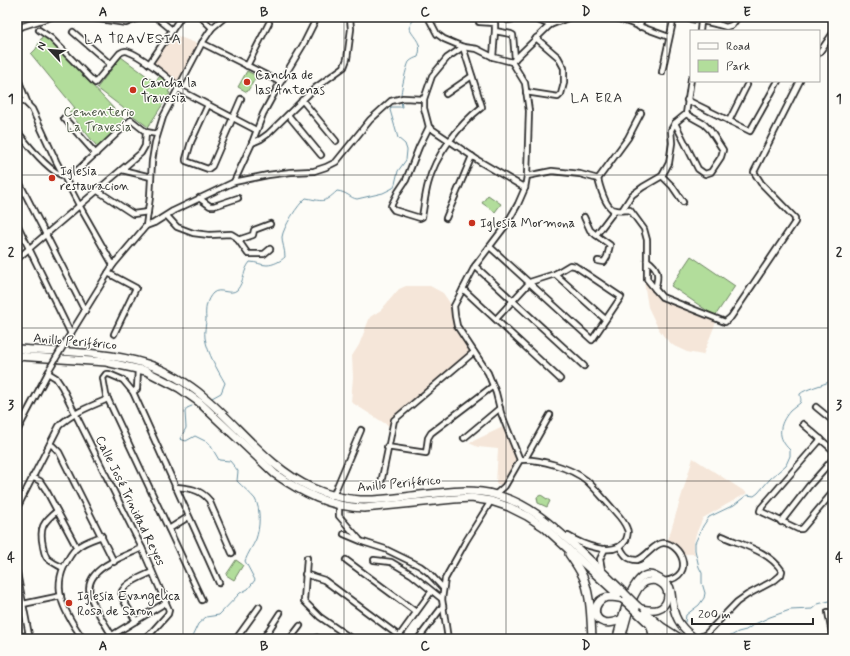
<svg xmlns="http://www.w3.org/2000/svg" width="850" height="656" font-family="Mynerve,sans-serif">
<rect width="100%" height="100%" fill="#fdfcf7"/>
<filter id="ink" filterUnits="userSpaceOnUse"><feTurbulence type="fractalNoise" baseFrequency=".025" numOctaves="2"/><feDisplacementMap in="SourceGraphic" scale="8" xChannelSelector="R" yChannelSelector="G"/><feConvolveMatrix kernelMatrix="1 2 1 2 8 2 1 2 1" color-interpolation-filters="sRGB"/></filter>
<g filter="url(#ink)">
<g fill="#f5e6d9">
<path d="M 172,34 L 198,44 L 178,83 L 151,64 Z"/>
<path d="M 647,281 L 670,302 L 716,322 L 703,355 L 687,352 L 674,346 L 665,338 L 658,328 L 648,307 L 644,282 Z"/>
<path d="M 406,286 L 430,286 L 443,293 L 452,306 L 452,316 L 471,352 L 394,415 L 389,426 L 351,402 L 353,377 L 352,356 L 359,345 L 370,317 L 381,310 L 399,289 Z"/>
<path d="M 505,426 L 514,450 L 517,461 L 503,485 L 496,484 L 498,449 L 478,447 L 469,443 Z"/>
<path d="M 693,458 L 747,493 L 703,518 L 696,534 L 693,546 L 695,554 L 683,554 L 675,545 L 668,540 Z"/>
</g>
<g fill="#b2dd9b" stroke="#6e8463">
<path d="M 44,33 L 127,123 L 100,150 L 69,112 L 75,108 L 31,54 L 36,49 Z"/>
<path d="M 121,57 L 155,82 L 160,76 L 173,85 L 168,92 L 170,93 L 148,127 L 97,88 Z"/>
<path d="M 247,71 L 257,76 L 247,92 L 238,87 Z"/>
<path d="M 488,195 L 501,204 L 495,212 L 482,203 Z"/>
<path d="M 691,256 L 735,286 L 715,316 L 671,286 Z"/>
<path d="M 541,495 L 550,501 L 547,507 L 538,503 L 537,497 Z"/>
<path d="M 236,560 L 243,565 L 234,580 L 226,575 Z"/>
</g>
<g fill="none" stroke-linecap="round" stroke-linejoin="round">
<g stroke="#6890a2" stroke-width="1">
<path d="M 401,97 C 400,93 407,65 409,62 C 412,59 415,58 418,57 C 423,42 415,40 409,28 L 412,22 L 417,17"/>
<path d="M 212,398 L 221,393 L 225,383 C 217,369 208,354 205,338 C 204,332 206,325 206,319 C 205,310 206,300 213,293 C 220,287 230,296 237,290 C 244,282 243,270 250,262 C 256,262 261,265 267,265 C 273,265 281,261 285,257 C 285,250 282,243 282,237 C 283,228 298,204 306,198 C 323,201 323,204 337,191 C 347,192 350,198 357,199 L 383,193 L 393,188 L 395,184 L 398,171 L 406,160 L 407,150 L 405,144 L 398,138 L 390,110 L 391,107 L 402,107 L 401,100"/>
<path d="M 685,622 L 686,615 L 699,605 L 704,598 L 705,593 L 702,583 L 702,573 L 699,567 L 695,550 L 695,543 L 703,526 L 709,517 L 734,505 L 747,495 L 754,496 L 758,493 L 770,479 L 786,465 L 790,456 L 790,450 C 777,438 778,425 790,411 C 793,408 797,406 800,403 C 802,400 800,397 800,394 C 805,389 823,385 831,381 L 833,378"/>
<path d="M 729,637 L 738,632 L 746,630 L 753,625 L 770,617 L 790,610 L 812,609 L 818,604 L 833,600"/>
<path d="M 191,639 L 198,624 L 206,617 L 219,615 L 240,593 L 248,589 L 255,580 L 245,561 C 248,553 253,546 256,539 C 260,528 261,509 255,499 C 250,493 243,487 237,481 L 238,471 L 230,461 L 219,460 L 209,443 L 195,436 L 186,441 L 180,439 L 186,428 L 185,412 L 187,408 L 192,406"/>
</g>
<g stroke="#2b2b2b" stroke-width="8">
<g id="minor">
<path d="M 87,17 L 126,23 L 141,17"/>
<path d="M 156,17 L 172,30"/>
<path d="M 201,17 L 212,28"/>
<path d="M 428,17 L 437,34 L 444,39 L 463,47 L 477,49 L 493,57 L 512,62 L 525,83 L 529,111 L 527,176 L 525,188 L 518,204 L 506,225 L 475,266 L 454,306 L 455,316 L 457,326 L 488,373 L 496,393 L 501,413 L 520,460 L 505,486 L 496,494"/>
<path d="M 531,17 L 550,25"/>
<path d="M 614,17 L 669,37"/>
<path d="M 683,17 C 697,21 712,22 726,27 L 732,25 L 738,17"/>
<path d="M 508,20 L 524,17"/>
<path d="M 479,22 L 495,23 L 495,31 L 511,34 L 513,35 L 515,59"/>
<path d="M 716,24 L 719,17"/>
<path d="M 639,27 L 643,17"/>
<path d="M 17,28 L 51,17"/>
<path d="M 39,30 L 51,38 L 95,83 L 120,53 C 123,51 126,50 129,52 C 144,57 166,77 179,87"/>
<path d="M 700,31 L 701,22"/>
<path d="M 73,32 L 110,64"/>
<path d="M 202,43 L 280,82"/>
<path d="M 463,47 L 447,58 L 432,76 L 424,99 L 424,108 L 429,127 L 479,161 L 525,188"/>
<path d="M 819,53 L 833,33"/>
<path d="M 493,57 L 495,31"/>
<path d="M 512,62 L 550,25 L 570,17"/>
<path d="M 149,64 L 181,17"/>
<path d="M 247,66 L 269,23"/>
<path d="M 662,72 L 674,17"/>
<path d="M 18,79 L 28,104"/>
<path d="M 178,89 L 256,130"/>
<path d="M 526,92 L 558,97 L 561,94 L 564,83 L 564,68 L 558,57 L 536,38"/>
<path d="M 446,94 L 472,76"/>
<path d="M 17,99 L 25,102 L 32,109 L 56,161 L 79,205 L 113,265"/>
<path d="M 302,100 L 336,141"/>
<path d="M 687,100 L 750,131 L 778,81"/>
<path d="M 208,105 L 191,142 L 186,159 L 186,161 L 208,169 L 212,166 L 241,99"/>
<path d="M 288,115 L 321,155"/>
<path d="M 64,118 L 96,154"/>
<path d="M 729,121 L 747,85"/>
<path d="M 675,123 L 698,169 L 705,174 L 711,172 L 721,157 L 723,150 L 710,130 L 704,124 L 686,114"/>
<path d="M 429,127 L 419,147 L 406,180 L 398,192 L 391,206 L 394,210 L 420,218 L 422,217 C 424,206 425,195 428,184 C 435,155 460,124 482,107 L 463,47"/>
<path d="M 17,131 C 27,144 49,172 64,176 L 79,169 L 131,120 L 146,132"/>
<path d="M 252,143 L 261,139 L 268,134 L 315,88 L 344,67 L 347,59 L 351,29 L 350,18 L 341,17"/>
<path d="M 122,170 L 151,177"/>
<path d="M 527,176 L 552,171 L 580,174 L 598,179 C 600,187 605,207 614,210 C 619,211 625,210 630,210 L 644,229 L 647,240 L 647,279 L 655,289 L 662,297 L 725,322 L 731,317 L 795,222 L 795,218 L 761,183 L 754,172 L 800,81"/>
<path d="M 662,176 L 672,186 L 683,202"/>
<path d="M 17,178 L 85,311"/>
<path d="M 598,179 L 628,138 L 641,113"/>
<path d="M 234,182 L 252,143 L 263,114 L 276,90 L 303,45 L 317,17"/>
<path d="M 98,191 L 133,214 L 148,212"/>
<path d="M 199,198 L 210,206 L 214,206 L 238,198"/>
<path d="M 623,209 L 632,195 L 643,187 L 662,176 L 669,163 L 672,143 L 671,130 L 675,123 L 686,114 L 691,79"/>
<path d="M 167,216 L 177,227 L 193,233 L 209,235 L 231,234 L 236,237 L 248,254 L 264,254 L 270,249"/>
<path d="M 584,217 L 590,230 L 596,235"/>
<path d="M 446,218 L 472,156"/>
<path d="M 17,224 L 71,334"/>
<path d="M 146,226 L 154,223 L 173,211 L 234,182 L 268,175 L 291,172 L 314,171 L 326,167 L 336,162 L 370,120 L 391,101 L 403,98 L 424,99"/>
<path d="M 238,240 L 253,235 L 254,230 L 270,224"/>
<path d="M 490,247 L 592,340 L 621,297 L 575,266 L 570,265 L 555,274 L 530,282 L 496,319"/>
<path d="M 17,259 L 141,153 L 145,146 L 146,132 L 157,134"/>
<path d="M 647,260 C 659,268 659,276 655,289"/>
<path d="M 598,261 L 604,262 L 607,257 L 610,245 L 596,235 L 615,210"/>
<path d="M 475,266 L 584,366"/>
<path d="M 108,273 L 136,288 L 114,334"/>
<path d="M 555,274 L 605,319"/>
<path d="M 463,289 L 560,379"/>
<path d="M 68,338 L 113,265 L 146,226 L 150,197 L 152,161 L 155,143 L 163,117 L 202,43 L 212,28 L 225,17"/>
<path d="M 48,373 L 56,378 L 62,387 L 142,548 L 169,610 L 168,614 L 151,633 L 145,639"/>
<path d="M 133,392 L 137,389 L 138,369"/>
<path d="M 816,407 L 833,421"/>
<path d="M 803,424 L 833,450"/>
<path d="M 17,431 L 49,371"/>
<path d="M 464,438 L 500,408"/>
<path d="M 821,439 L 761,508 L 760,511 L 798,529 L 802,529 L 833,492"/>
<path d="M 50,444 L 53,446 L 59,452 L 114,562"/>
<path d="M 387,447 L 426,453 L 428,438 L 431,433 L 493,386"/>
<path d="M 525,459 L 550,415"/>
<path d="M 520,460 C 539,458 571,468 586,480 C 595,488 603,498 611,507 C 616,513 624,520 627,529 C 629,532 627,537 626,540 C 615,559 581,544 568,536"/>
<path d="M 32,477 L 40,481 L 46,490 L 77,548"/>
<path d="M 381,483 L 394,420 L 474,352"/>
<path d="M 175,487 C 189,488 200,489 209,500 L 232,553"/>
<path d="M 333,496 L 361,430"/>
<path d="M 339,505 L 339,516 L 359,539"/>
<path d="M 17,508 L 59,426 C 72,413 91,406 108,399"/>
<path d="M 57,511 C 43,522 39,528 43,546 C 44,550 44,554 47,558 C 51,562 58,565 63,568"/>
<path d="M 781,522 L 809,486 L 833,459"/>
<path d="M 169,529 L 188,517"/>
<path d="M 344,534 L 363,542 L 385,549 L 420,566 L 428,572 L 443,588"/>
<path d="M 620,547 C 624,555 628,560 637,560 C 647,557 653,544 663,543 C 679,542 698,575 665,581"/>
<path d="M 307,558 L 304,601 L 320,617 L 352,639"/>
<path d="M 346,560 L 416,612"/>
<path d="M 374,560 L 391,562 L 411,574 L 442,599"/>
<path d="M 602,570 L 600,559 L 605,549"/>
<path d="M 17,573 L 29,635 L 31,639"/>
<path d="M 305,574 L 324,580 L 399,636"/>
<path d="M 202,600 L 106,395 L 103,378 L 106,374 L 109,374 L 123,380 L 133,392 L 219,583"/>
<path d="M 23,604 L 61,596"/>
<path d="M 828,612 L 833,639"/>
<path d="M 136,621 C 132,613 124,604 122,596 C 118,585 144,576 152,572"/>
<path d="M 112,636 C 105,623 94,609 90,595 C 83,568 124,557 142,548"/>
<path d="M 17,637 L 29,635"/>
<path d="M 83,639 C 67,616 50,590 66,563 C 69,558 72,551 77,548 C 83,542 94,539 102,536"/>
<path d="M 106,639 L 165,603"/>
<path d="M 236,639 L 259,607"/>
<path d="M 263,639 L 280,613"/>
<path d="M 290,639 L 300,626"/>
<path d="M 316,639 L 317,638"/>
<path d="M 397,639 L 431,592"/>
<path d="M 418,639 L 443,606"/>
<path d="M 448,639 L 442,599 L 445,579 L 466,541 L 491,501"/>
<path d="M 696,639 L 706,634 L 737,602 L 747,595 L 775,580 L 781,575 L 782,571 C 769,551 742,545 722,536"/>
</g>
</g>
<g stroke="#2b2b2b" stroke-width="9">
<g id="major">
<path d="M 616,639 C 621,624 631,565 655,576 C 661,579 667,582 670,587 C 672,592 672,599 673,605 C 675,621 684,630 696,639"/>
<path d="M 621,639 C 627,624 632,582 650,581 C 656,580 660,582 664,586 C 670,593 668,606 658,609 C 652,611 645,609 639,608"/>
</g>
</g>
<g stroke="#2b2b2b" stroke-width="10">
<g id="highway">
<path d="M 17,349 C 60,352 106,351 147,364 C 166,370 189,384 204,397 C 239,426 269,469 312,488 C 353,506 378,500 420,495 C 445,492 472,488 496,495 C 528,503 552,525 576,547 C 592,562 608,577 624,593"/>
<path d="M 17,356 L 106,362 L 146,371 L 179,388 L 199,402 L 275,474 C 302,493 330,507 364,508 L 454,499 L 471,498 L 491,501 L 509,507 L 527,516 L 544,527 L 625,601"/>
<path d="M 569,554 C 575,563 582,572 585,582 C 591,600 591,620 592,639"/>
<path d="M 637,606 L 662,627 L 681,639"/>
<path d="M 639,614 L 657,631 L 668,639"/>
<path d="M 622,619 C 590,634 588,598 610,597 C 614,597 619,598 623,599"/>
<path d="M 651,627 L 654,639"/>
<path d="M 623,635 L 624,639"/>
</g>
</g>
<use href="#minor" stroke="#fdfcf7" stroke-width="4.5"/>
<use href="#major" stroke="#fdfcf7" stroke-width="6"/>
<use href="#highway" stroke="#fdfcf7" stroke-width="7"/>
<g stroke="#2b2b2b" stroke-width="8" stroke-linecap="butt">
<path id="minor-bridge" d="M 50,368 L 68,338"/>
</g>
<g stroke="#2b2b2b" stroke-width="10" stroke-linecap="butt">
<g id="highway-bridge">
<path d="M 624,593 L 637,606"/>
<path d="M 625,601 L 639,614"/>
</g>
</g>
<use href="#minor-bridge" stroke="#fdfcf7" stroke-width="4.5"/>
<use href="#highway-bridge" stroke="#fdfcf7" stroke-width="7"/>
</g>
</g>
<path fill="none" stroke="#2b2b2b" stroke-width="1" stroke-opacity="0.55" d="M 183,17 L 183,639M 344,17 L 344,639M 506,17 L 506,639M 667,17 L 667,639M 17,175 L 833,175M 17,328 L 833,328M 17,481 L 833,481"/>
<g fill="#c8321e" stroke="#fdfcf7" stroke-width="1.5">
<circle cx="247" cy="82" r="4"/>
<circle cx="133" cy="90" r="4"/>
<circle cx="52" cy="178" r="4"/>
<circle cx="472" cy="223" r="4"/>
<circle cx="69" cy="603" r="4"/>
</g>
<g text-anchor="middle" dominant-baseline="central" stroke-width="3" stroke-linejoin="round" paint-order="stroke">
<g font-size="13" fill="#2b2b2b" stroke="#fdfcf7" text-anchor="start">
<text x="255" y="75">Cancha de<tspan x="255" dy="15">las Antenas</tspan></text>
<text x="141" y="83">Cancha la<tspan x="141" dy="15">Travesia</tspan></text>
<text x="60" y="171">Iglesia<tspan x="60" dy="15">restauracion</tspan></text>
<text x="480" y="223">Iglesia Mormona</text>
<text x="77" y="596">Iglesia Evangelica<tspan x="77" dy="15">Rosa de Saron</tspan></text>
</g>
<g font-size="13" fill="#4d5847" stroke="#fdfcf7">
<text x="99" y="112">Cementerio<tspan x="99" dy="15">La Travesía</tspan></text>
</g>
<g font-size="13" fill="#2b2b2b" stroke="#fdfcf7">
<text transform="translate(75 342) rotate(5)">Anillo Periférico</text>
<text transform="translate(399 484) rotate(-5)">Anillo Periférico</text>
<text transform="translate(130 501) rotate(64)">Calle José Trinidad Reyes</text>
</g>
<g font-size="14" letter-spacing="1" fill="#2b2b2b" stroke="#fdfcf7">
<text x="133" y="39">LA TRAVESIA</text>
<text x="597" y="98">LA ERA</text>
</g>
</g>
<rect width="850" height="656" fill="none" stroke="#fdfcf7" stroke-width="44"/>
<rect x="690" y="30" width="130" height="52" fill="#fdfcf7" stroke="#a9a8a5"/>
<rect x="698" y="43" width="20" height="6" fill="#fdfcf7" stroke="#a9a8a5"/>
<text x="726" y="50" font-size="12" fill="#2b2b2b">Road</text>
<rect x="698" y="60" width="20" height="12" fill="#b2dd9b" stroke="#a9a8a5"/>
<text x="726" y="70" font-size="12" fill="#2b2b2b">Park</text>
<g transform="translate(50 50) rotate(296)" stroke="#fdfcf7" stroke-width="3" paint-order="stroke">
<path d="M0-3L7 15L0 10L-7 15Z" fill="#2b2b2b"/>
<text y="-6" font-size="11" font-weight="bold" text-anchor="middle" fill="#2b2b2b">N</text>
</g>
<path d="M692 618v6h121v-6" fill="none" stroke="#2b2b2b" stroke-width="2"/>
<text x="698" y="618" font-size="12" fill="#2b2b2b" stroke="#fdfcf7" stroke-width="3" paint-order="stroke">200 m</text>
<rect x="22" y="22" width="806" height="612" fill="none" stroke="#2b2b2b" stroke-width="1.5"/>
<g font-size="13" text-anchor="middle" font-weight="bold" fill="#2b2b2b">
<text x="103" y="16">A</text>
<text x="264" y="16">B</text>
<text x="425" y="16">C</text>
<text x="586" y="16">D</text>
<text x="747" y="16">E</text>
<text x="11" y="103">1</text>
<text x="839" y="103">1</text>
<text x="11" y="256">2</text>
<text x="839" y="256">2</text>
<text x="11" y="409">3</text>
<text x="839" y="409">3</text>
<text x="11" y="562">4</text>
<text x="839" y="562">4</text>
<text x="103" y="650">A</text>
<text x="264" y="650">B</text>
<text x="425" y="650">C</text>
<text x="586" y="650">D</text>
<text x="747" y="650">E</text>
</g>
</svg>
